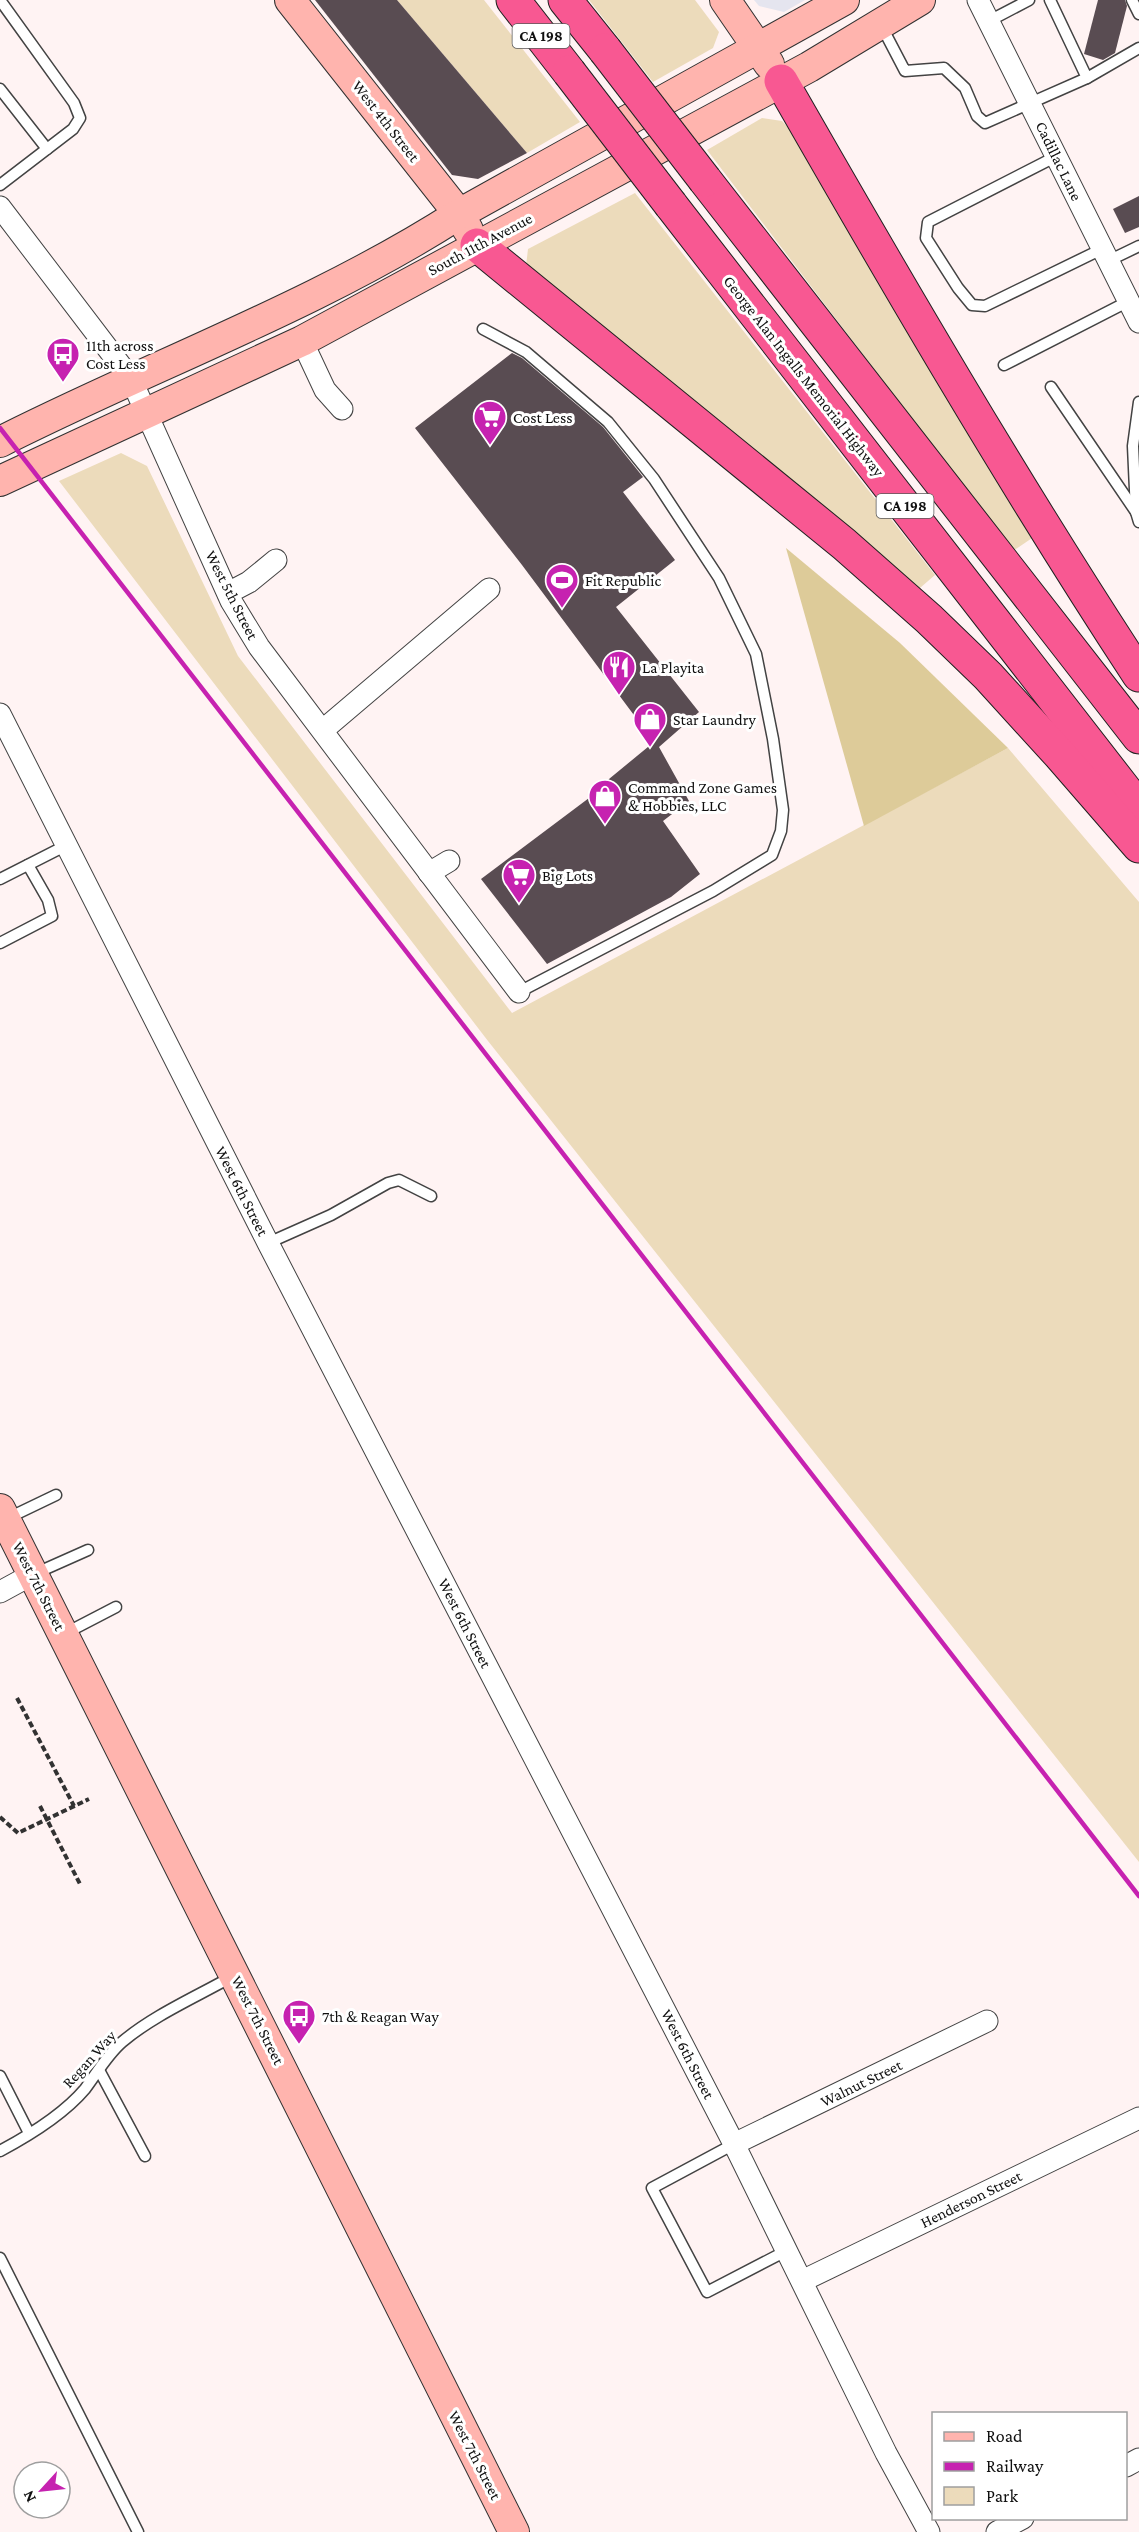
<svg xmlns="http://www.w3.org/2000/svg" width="1139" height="2532" font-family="'Crimson Pro',serif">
<rect width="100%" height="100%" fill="#fff3f3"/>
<path fill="#e5e5ef" d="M 754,0 L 805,0 L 784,12 L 759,6 Z"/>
<g fill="#ecdbbb">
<path d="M 397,0 L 484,0 L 580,122 L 527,153 Z"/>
<path d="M 589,0 L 695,0 L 719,32 L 713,48 L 653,82 Z"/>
<path d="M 762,118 L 782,121 L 795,135 L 1038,534 L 1013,551 L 707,150 Z"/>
<path d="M 635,193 L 935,575 L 913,594 L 526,266 L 528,249 Z"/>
<path d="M 121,453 L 147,466 L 238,656 L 512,1013 L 1008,748 L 1139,902 L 1139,1862 L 488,1041 L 59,481 Z"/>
</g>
<path fill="#ddcb99" d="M 786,548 L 900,643 L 1008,748 L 864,826 Z"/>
<g fill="#594c52">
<path d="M 315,0 L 397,0 L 527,153 L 478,179 L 452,175 Z"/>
<path d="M 1098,0 L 1125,0 L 1127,6 L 1115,53 L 1103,60 L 1084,54 Z"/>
<path d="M 1139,196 L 1139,227 L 1125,233 L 1113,209 Z"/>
<path d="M 512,353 L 522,358 L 603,427 L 643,477 L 623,492 L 675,560 L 616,607 L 699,712 L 659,747 L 689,801 L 663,821 L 700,874 L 671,897 L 547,964 L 481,879 L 605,786 L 609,779 L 654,742 L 522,565 L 415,428 Z"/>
</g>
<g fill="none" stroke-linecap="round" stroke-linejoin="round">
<g stroke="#434343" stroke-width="13">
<g id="lane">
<path d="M 1132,0 L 1139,14"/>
<path d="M 989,21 L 1029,0"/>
<path d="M 882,27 L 905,71 L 944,68 L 965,88 L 977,116 L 985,123 L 1087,78 L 1050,0"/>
<path d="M 1087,78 L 1139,48"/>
<path d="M 0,89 L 47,149"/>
<path d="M 1057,156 L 928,222 L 926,238 L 958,288 L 972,305 L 985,306 L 1102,249"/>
<path d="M 0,185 L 73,129 L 80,118 L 74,103 L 0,0"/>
<path d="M 1108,261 L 1139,246"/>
<path d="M 483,329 L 526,352 L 608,422 L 654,479 L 719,578 L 756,654 L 773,739 L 783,810 L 781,831 L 772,855 L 713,891 L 519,992"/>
<path d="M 1004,365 L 1129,301"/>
<path d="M 1051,387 L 1136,512 L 1139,510"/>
<path d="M 1139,402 L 1133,446 L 1136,512 L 1139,522"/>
<path d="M 0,879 L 65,846"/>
<path d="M 0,943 L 52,916 L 48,900 L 28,865"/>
<path d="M 268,1243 L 331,1215 L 388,1183 L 399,1180 L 431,1196"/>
<path d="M 6,1519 L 56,1495"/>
<path d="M 34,1574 L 88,1550"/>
<path d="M 64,1634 L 116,1607"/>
<path d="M 99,2070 L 145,2156"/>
<path d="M 0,2076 L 29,2133"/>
<path d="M 734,2144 L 652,2188 L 707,2292 L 786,2251"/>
<path d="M 0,2151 C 30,2135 63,2115 85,2089 C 97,2073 107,2055 122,2042 C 154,2015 196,1997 233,1976"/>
<path d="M 0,2258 L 138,2532"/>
</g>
</g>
<g stroke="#434343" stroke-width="23">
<g id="street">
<path d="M 978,0 L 1139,322"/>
<path d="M 0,207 L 131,379 L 231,601 L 259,647 L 519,992"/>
<path d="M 302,341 L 325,390 L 342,409"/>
<path d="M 228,593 L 249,582 L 276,560"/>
<path d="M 0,714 L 268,1243 L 734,2144 L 886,2453 L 929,2532"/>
<path d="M 323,730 L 489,589"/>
<path d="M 429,873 L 449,861"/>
<path d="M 0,1592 L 33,1574"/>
<path d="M 734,2144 L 987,2021"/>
<path d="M 802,2281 L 1139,2118"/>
<path d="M 1126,2466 L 1139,2459"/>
<path d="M 997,2532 L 1023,2518"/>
</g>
</g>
<g stroke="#323232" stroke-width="32">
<g id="secondary">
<path d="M 290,0 L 459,214 L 468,230"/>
<path d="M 725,0 L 769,64"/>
<path d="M 0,442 C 152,365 316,306 459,214 L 844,0"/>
<path d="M 0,481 L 302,341 L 809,67 L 920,0"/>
<path d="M 0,1509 L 514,2532"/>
</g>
</g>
<g stroke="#212121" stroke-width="35">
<g id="highway">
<path d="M 513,0 L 569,72"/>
<path d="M 565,0 L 605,50"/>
<path d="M 781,81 C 896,282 1012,481 1139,675"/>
<path d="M 705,180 L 1139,737"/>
<path d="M 671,205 L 1139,808"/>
<path d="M 477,245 L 844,544 L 929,619 L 988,676 L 1060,755 L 1139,846"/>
</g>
</g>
<g stroke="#323232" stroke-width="4" stroke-dasharray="6 3" stroke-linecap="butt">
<path d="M 17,1698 L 74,1806"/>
<path d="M 40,1806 L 81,1886"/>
<path d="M 0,1817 L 18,1833 L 89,1799"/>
</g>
<use href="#lane" stroke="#fff" stroke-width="10"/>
<use href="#street" stroke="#fff" stroke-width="21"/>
<use href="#secondary" stroke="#ffb4ae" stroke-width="30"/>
<use href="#highway" stroke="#f85892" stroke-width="33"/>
<path stroke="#c622b0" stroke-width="4.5" d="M 0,428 L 1139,1896"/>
<g stroke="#212121" stroke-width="35" stroke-linecap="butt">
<g id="highway-bridge">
<path d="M 605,50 L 705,180"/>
<path d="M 569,72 L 671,205"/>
</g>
</g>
<use href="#highway-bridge" stroke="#f85892" stroke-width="33"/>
</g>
<defs>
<g id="bus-pin" transform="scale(1.725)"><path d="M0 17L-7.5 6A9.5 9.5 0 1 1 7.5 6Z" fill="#c622b0" stroke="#fff"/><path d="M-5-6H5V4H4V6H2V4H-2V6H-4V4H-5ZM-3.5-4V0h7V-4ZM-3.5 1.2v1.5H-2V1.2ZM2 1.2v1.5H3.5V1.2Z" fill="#fff"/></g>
<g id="supermarket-pin" transform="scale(1.725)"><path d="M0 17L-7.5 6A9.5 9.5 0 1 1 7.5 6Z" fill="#c622b0" stroke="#fff"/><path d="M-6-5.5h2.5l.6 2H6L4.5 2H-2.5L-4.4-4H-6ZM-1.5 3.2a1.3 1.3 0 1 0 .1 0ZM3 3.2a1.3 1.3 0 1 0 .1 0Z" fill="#fff"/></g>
<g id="stadium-pin" transform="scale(1.725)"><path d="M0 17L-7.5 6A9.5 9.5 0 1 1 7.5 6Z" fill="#c622b0" stroke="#fff"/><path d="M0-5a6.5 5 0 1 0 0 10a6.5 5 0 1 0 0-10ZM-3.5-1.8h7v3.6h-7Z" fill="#fff"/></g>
<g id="restaurant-pin" transform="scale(1.725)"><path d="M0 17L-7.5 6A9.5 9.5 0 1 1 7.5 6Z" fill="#c622b0" stroke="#fff"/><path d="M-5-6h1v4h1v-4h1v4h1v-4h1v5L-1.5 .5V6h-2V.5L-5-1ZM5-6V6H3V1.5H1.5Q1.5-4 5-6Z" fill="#fff"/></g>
<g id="shop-pin" transform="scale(1.725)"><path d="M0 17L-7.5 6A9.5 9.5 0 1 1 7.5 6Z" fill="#c622b0" stroke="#fff"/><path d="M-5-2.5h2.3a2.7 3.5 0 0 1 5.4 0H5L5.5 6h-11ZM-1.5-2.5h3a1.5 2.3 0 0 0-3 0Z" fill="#fff"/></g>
</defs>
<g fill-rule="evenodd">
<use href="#bus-pin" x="63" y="354"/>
<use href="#supermarket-pin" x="490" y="417"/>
<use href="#stadium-pin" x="562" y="580"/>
<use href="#restaurant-pin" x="619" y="667"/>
<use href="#shop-pin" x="650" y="719"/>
<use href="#shop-pin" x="605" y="796"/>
<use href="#supermarket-pin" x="519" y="875"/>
<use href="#bus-pin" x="299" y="2016"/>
</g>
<g text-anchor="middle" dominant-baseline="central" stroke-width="6" stroke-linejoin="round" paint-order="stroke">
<g fill="#fff" stroke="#585858" stroke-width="1.5">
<rect x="512.5" y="24" width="57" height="24" rx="4.5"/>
<rect x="876.5" y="494" width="57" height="24" rx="4.5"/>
</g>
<g font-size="15" font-weight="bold" fill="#101010">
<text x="541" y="36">CA 198</text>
<text x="905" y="506">CA 198</text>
</g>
<g font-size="16" fill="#101010" stroke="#fff">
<text transform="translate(386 121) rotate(52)">West 4th Street</text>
<text transform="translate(1059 161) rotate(64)">Cadillac Lane</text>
<text transform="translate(480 244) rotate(-28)">South 11th Avenue</text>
<text transform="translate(804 376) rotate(52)">George Alan Ingalls Memorial Highway</text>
<text transform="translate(232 595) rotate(63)">West 5th Street</text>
<text transform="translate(242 1191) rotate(63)">West 6th Street</text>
<text transform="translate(39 1586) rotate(63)">West 7th Street</text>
<text transform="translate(465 1623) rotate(63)">West 6th Street</text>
<text transform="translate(258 2020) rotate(63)">West 7th Street</text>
<text transform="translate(688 2054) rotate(63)">West 6th Street</text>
<text transform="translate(89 2059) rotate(-48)">Regan Way</text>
<text transform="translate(861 2083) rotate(-26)">Walnut Street</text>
<text transform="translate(971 2199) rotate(-26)">Henderson Street</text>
<text transform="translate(475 2455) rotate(63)">West 7th Street</text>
</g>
<g font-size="16" fill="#101010" stroke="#fff" text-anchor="start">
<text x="86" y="345">11th across<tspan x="86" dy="18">Cost Less</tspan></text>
<text x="513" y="417">Cost Less</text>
<text x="585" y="580">Fit Republic</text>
<text x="642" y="667">La Playita</text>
<text x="673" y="719">Star Laundry</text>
<text x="628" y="787">Command Zone Games<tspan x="628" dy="18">&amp; Hobbies, LLC</tspan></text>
<text x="542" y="875">Big Lots</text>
<text x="322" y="2016">7th &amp; Reagan Way</text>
</g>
</g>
<rect x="932" y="2412" width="195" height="108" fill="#ffffff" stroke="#9f9f9f" stroke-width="1.5"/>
<rect x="944" y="2432" width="30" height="9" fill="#ffb4ae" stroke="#9f9f9f" stroke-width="1.5"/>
<text x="986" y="2442" font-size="18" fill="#101010">Road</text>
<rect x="944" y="2462" width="30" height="9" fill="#c622b0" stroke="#9f9f9f" stroke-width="1.5"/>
<text x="986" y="2472" font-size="18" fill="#101010">Railway</text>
<rect x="944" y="2487" width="30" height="18" fill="#ecdbbb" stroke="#9f9f9f" stroke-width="1.5"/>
<text x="986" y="2502" font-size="18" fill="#101010">Park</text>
<g transform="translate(42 2490) rotate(243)"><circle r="28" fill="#ffffff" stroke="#9f9f9f" stroke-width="1.5"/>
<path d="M0-4.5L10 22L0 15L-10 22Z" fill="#c622b0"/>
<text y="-9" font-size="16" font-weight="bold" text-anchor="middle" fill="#101010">N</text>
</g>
</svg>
